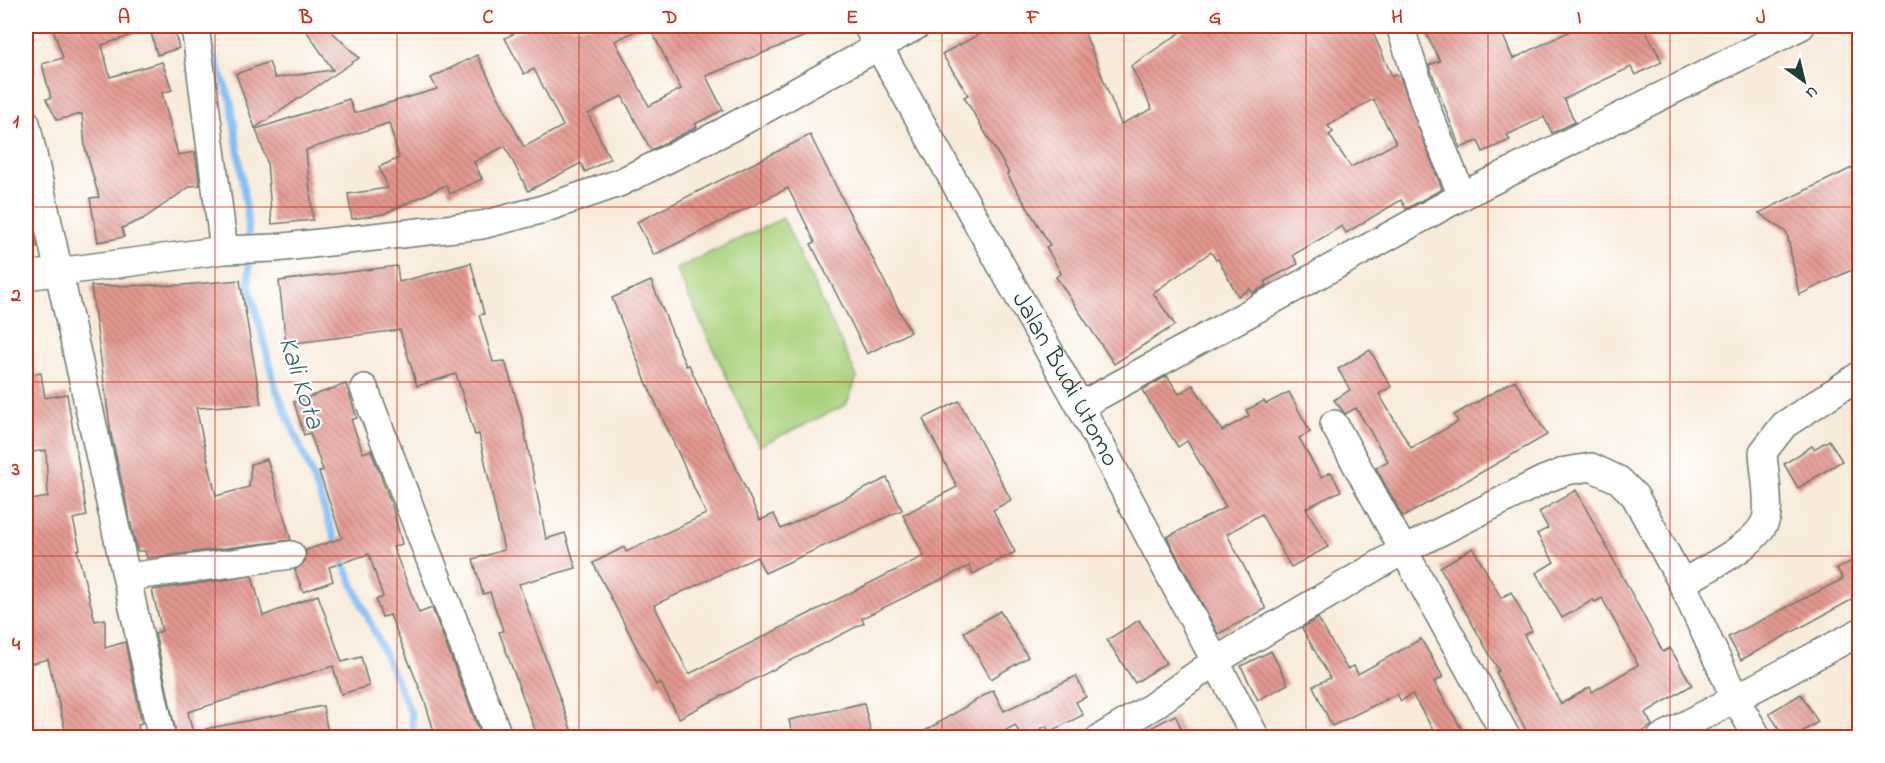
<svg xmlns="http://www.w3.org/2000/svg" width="1885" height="763" font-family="'Indie Flower',sans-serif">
<defs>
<pattern id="building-back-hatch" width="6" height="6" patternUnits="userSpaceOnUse" patternTransform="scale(1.5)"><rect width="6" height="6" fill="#e39890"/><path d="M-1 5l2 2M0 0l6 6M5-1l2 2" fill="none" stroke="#b77d76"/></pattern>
</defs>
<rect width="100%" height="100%" fill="#fff"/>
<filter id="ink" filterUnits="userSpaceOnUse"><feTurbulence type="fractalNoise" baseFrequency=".0167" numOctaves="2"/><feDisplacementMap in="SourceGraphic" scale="12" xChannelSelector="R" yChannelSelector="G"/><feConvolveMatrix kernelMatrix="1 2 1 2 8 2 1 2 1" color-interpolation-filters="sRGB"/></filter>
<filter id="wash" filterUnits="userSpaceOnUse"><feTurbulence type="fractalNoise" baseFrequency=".008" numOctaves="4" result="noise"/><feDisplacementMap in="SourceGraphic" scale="24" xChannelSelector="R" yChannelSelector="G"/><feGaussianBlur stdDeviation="1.35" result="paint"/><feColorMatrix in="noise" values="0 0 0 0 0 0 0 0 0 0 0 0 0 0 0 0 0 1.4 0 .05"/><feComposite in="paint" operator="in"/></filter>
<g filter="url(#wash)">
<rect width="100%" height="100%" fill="#f8ebda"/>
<path fill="#a9d27c" stroke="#648858" stroke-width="1.5" d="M 783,218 L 857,377 L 846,405 L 759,446 L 676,269 Z"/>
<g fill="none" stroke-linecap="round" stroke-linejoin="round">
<g stroke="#80bdf3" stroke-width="7">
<path d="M 209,41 L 231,101 L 248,220 L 249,244"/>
<path d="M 249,255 L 249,284 L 276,389 L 313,477 L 342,560 L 411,713 L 414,738"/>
</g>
</g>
<g id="blocks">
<g fill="url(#building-back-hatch)" fill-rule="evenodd">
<path d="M 52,26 L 173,26 L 179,48 L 157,55 L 150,29 L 102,45 L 110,77 L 162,62 L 172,90 L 162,93 L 178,155 L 195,152 L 200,185 L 191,186 L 143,219 L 122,228 L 124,237 L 98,242 L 90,198 L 99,197 L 85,147 L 82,114 L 57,120 L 46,99 L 51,98 L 42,64 L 63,58 Z"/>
<path d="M 303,26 L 326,26 L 359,58 L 255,128 L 236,74 L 269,62 L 275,78 L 333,70 Z"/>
<path d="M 528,26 L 645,26 L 615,41 L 649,106 L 681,89 L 649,26 L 830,26 L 706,76 L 723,110 L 695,124 L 697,127 L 651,150 L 622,96 L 588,114 L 610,159 L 585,172 L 581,163 L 528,191 L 505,146 L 474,162 L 482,179 L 450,194 L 446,185 L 384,214 L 352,219 L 348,194 L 388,188 L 379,167 L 399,158 L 389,123 L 306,150 L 313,220 L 272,224 L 267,162 L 256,129 L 349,99 L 354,113 L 437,89 L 431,78 L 477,55 L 524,147 L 563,126 L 534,69 L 524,74 L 505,38 Z"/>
<path d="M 995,26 L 1082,26 L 1121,124 L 1152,109 L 1131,66 L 1190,26 L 1370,26 L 1392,76 L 1396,74 L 1400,77 L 1442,189 L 1406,209 L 1401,200 L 1346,233 L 1342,226 L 1293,255 L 1298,264 L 1265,281 L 1267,285 L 1252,293 L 1250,289 L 1238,296 L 1218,259 L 1216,260 L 1211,252 L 1153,293 L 1175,325 L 1114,364 L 1056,277 L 1061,273 L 1046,247 L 1050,245 L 1007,174 L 1009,173 L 964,97 L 968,95 L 942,54 ZM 1373,99 L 1396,143 L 1351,167 L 1329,135 L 1333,132 L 1328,126 Z"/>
<path d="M 1422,26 L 1499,26 L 1513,59 L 1580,26 L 1643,26 L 1662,62 L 1635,75 L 1631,67 L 1564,99 L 1575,122 L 1552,133 L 1544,117 L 1507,135 L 1510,140 L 1483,152 L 1478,141 L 1460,148 L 1429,65 L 1440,61 Z"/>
<path d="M 810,135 L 910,332 L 867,354 L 811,244 L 815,242 L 788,188 L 654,255 L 637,222 Z"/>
<path d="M 1860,164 L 1860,266 L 1799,295 L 1787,233 L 1759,213 Z"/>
<path d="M 26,221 L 32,221 L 37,247 L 31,248 Z"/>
<path d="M 471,263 L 484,314 L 479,315 L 493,362 L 505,361 L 522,418 L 546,539 L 565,533 L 576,568 L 519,584 L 574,738 L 538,738 L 499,632 L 503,631 L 490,592 L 483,594 L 473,559 L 504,550 L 479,434 L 475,435 L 456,374 L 417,386 L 400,330 L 286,344 L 279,281 L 397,266 L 399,282 Z"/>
<path d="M 240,280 L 261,404 L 196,408 L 216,496 L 249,487 L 251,464 L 267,459 L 291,540 L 147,558 L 145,551 L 137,551 L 111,434 L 91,286 L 183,285 Z"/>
<path d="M 651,281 L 686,366 L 689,365 L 760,520 L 774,514 L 781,529 L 887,478 L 902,510 L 765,573 L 757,557 L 654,605 L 689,674 L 924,556 L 903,515 L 957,487 L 923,419 L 959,401 L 1011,500 L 993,510 L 1015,552 L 973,574 L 969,566 L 862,618 L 864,623 L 679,718 L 660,682 L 656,685 L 593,563 L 624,547 L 626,552 L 706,514 L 647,384 L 612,298 Z"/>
<path d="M 1370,350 L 1391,387 L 1379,394 L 1411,448 L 1458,422 L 1454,415 L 1515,380 L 1547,435 L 1403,517 L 1376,468 L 1388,461 L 1356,408 L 1345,414 L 1334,400 L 1350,390 L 1338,369 Z"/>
<path d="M 41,373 L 45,398 L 67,394 L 87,516 L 73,519 L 80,549 L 77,550 L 95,621 L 105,619 L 105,648 L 125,642 L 142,723 L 138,724 L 140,738 L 67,738 L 48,659 L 26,665 L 26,552 L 31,550 L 26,501 L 48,497 L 46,450 L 26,453 L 26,375 Z"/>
<path d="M 1167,376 L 1179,394 L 1193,385 L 1222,431 L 1249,416 L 1246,410 L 1264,401 L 1266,404 L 1289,392 L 1310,432 L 1299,438 L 1321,477 L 1331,472 L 1341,491 L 1306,508 L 1328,547 L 1291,567 L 1261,514 L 1227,534 L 1266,609 L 1218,634 L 1167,537 L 1226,507 L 1187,441 L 1178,447 L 1142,390 Z"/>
<path d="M 346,384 L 357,418 L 351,420 L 363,453 L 371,450 L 393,509 L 402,544 L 393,547 L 419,613 L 432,608 L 482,738 L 436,738 L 425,702 L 390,615 L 382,617 L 376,600 L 383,597 L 369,554 L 329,567 L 333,581 L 303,592 L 295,570 L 305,561 L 306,550 L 342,538 L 319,472 L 323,470 L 310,433 L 304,435 L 294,402 Z"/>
<path d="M 1829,440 L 1842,461 L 1798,488 L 1784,464 L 1812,446 L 1814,449 Z"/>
<path d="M 1576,490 L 1663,652 L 1670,648 L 1692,685 L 1645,713 L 1652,725 L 1634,738 L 1530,738 L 1496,672 L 1499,671 L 1440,567 L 1473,548 L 1501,598 L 1511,592 L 1532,631 L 1524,635 L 1561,704 L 1590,687 L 1592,692 L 1638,665 L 1602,598 L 1595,602 L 1593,600 L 1562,618 L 1536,573 L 1554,562 L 1537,534 L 1548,528 L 1539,512 Z"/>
<path d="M 1860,557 L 1860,610 L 1853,599 L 1741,660 L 1728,637 L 1843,579 L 1837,569 Z"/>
<path d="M 252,576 L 263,616 L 318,595 L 342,662 L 361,657 L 369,686 L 341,694 L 333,666 L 188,712 L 194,738 L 177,738 L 155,633 L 162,631 L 152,590 Z"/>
<path d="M 1000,611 L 1028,657 L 991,679 L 964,632 Z"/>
<path d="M 1318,618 L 1347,669 L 1354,666 L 1358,674 L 1421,639 L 1443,677 L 1434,682 L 1467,738 L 1438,738 L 1412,694 L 1401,701 L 1397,694 L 1332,726 L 1313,686 L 1330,678 L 1302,628 Z"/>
<path d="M 1139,620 L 1166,663 L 1135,683 L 1107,640 Z"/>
<path d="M 1271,651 L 1288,684 L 1258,700 L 1241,666 Z"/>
<path d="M 1076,676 L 1086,697 L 1076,702 L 1083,715 L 1049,732 L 1046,726 L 1022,738 L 1015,725 L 993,738 L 913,738 L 993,690 L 1004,711 Z"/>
<path d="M 1801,694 L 1818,722 L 1792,738 L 1785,738 L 1769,713 Z"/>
<path d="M 864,703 L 872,738 L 793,738 L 789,720 Z"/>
<path d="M 323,706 L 328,734 L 309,738 L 206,738 L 205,729 Z"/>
<path d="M 1175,715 L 1186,738 L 1132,738 Z"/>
</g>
</g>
</g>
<g filter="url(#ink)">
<use href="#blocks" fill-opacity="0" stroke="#6b7a6e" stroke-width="1.5"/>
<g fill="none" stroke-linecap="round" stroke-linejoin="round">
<g stroke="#6b7a6e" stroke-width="30">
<g id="minor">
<path d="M 195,26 L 224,250"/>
<path id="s1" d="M 867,26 L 1080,406 L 1256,738"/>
<path d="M 1400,26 L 1427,110 L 1462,196"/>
<path d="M 26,123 L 162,738"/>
<path d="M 26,276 L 224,250 L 275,248 L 482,225 L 540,210 L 619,183 L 721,133 L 916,26"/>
<path d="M 364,388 L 499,738"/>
<path d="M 1080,406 L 1462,196 L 1801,26"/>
<path d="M 1334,424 L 1507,738"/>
<path d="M 127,577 L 291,555"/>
<path d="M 1682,583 C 1705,569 1764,543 1767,514 C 1769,494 1764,472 1763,452 L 1784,425 L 1860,375"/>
<path d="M 1100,738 L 1153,706 L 1217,660 L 1402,551 L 1543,480 L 1566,471 L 1591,467 L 1619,480 L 1635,496 L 1682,583 L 1735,698 L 1758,738"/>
<path d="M 1661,738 L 1860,632"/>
</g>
</g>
<use href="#minor" stroke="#fff" stroke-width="27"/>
</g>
</g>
<path fill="none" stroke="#c8321e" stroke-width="1.5" stroke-opacity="0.55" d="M 215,26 L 215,738M 397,26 L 397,738M 579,26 L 579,738M 761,26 L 761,738M 942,26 L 942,738M 1124,26 L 1124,738M 1306,26 L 1306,738M 1488,26 L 1488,738M 1670,26 L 1670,738M 26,207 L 1860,207M 26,382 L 1860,382M 26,556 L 1860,556"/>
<g text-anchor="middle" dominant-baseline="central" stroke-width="4.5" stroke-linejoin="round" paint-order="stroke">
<g font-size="26" fill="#1f3d34" stroke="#fff">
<text stroke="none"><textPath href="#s1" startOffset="405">Jalan Budi Utomo</textPath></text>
</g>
<g font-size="27" font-style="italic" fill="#3c636d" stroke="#fff">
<text transform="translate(300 383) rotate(72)">Kali Kota</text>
</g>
</g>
<rect width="1885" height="763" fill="none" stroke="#fff" stroke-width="66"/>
<g transform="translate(1804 81) rotate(146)" stroke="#ffffff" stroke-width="4.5" paint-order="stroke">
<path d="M0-4.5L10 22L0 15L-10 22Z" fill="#1f3d34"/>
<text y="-9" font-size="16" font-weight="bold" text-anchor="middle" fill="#1f3d34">U</text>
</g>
<rect x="33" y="33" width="1819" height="697" fill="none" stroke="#c8321e" stroke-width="2"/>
<g font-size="20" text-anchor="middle" font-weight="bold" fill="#c8321e">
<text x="124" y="23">A</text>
<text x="306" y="23">B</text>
<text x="488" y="23">C</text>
<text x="670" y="23">D</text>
<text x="852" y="23">E</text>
<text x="1033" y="23">F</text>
<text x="1215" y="23">G</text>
<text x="1397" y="23">H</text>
<text x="1579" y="23">I</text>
<text x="1761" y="23">J</text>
<text x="16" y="127">1</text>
<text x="16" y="301">2</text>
<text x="16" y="475">3</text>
<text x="16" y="650">4</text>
</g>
</svg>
